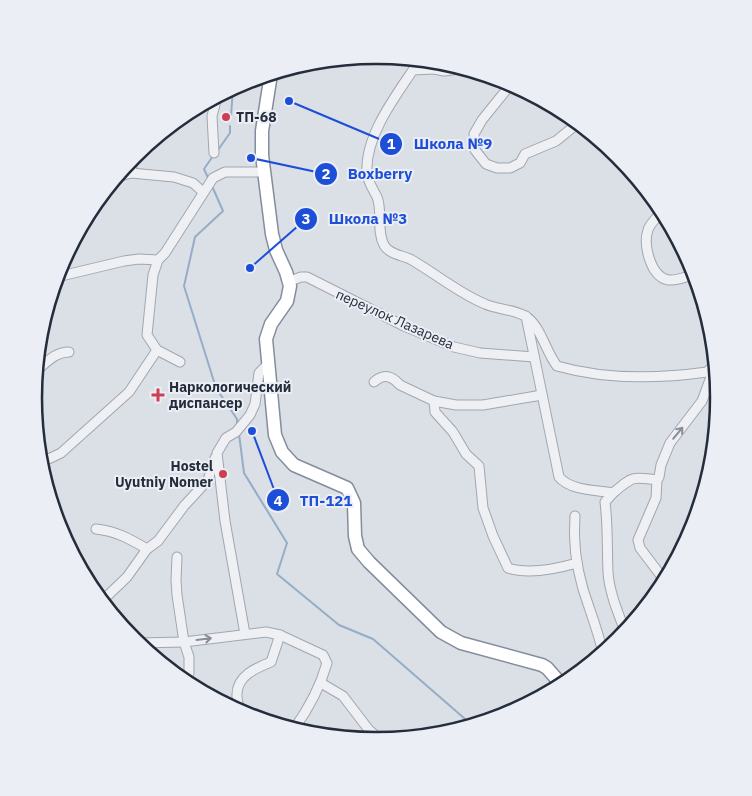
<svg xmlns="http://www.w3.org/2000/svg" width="752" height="796" font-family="'IBM Plex Sans',sans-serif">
<rect width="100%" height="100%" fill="#dbdfe6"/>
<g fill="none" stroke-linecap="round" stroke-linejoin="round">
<g stroke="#95adc7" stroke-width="2">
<path d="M 231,116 L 233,88"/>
<path d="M 218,150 L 230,133 L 230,126"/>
<path d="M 209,180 L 204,169 L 213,156"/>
<path d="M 212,186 L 223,211 L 195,237 L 184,286 L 216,388 L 237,419 L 237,424"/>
<path d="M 239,434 L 244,473 L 287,543 L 277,574 L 339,625 L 373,639 L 472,725"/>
</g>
<g stroke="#a1a6b0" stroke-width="11">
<g id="minor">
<path d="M 452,70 L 444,71 L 434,69 L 413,70 C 394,98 365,137 367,172 C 367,181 373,189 377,197 C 383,212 376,230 384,245 C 389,254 401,255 410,259 C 435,273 458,293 485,304 C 498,310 516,309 528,318 C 541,328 546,352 557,366 C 606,380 657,379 707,372 L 715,364"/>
<path d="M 511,84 L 482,120 L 474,134 L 475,150 L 486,164 L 497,168 L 510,168 L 520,163 L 525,154 L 556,141 L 572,128 L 579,124"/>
<path d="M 214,153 L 212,116 L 217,97"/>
<path d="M 131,173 L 133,157"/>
<path d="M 117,177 L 131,173 L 174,177 L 193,183 L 203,192"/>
<path d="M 662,211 C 658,217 650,223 648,230 C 643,244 650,276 668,280 C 677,281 686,277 694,274"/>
<path d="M 56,278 L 61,276 L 124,261 L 139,259 L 158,260"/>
<path d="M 290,281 L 301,277 L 307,277 L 404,326 L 454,347 L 480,353 L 534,357"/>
<path d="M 526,316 L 559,477 C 571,491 597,490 613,493 L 605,502 C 608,525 607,548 608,572 C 609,591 618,613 625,631"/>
<path d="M 180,362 L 157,350 L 147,335 L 153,275 L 158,260 L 165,253 L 213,178 L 225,172 L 264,172"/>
<path d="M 36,371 C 47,362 55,352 69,352"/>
<path d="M 374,382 C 384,373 392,376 400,385 L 434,401 L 456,405 L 483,405 L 542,395"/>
<path d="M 434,401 L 435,412 L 453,432 L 466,454 L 479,466 L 483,508 L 493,536 L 508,568 C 529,575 556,569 577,563"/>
<path d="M 40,463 L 61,453 L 129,392 L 157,350"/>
<path d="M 613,493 C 632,477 632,476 657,480"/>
<path d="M 575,516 C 573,541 576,565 583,589 C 590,611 598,631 603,653"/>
<path d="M 96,529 C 116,531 130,539 147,549"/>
<path d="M 177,557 L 176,580 L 177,595 L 184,642 L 189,657 L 189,673 L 184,681"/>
<path d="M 665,581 L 640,548 L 638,540 L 656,498 L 657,480 L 659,477 L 661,465 L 670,443 L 702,401 L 715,366"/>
<path d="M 102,601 L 127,577 L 147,549 L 158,541 L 184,506 L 208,480 L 215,458"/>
<path d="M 245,634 L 225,521 L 217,453 L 226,438 L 236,432 L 250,415 L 255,404 L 259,373 L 267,365"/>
<path d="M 138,643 L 184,642 L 266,632 L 280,635 L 323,655 L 327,663 C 320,688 309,708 294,729"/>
<path d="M 321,683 L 343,696 L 369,730 L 381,740"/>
<path d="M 240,711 C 239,706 237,701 237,696 C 236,676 256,668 271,662 L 280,635"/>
</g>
</g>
<g stroke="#838d9d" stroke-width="15">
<path id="highway" d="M 271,74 L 262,131 L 262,155 L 272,234 L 276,250 L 286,272 L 290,286 L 287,301 L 271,324 L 266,339 L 275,435 L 282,452 L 294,465 L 347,488 L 354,503 L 355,536 L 358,549 L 369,562 L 441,632 L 461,643 L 542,665 L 547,668 L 562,685"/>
</g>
<use href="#minor" stroke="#eef0f4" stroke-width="9"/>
<use href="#highway" stroke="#fff" stroke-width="12"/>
</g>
<defs><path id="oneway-shaft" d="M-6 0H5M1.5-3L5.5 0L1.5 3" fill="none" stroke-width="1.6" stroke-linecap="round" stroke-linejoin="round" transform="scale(1.25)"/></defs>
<g stroke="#8a8e98">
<use href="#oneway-shaft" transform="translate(678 433) rotate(-50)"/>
<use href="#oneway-shaft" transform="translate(204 639) rotate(-7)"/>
</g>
<g fill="#ce3d51" stroke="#ebeef4" stroke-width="2">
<circle cx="226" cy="117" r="5"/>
<path d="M155.5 387.5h5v5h5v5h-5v5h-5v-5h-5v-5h5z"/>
<circle cx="223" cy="474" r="5"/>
</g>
<g text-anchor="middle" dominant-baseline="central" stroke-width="4" stroke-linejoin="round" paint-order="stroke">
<g font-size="14" font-weight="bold" fill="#252d3c" stroke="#ebeef4" text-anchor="start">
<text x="236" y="117">ТП-68</text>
<text x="169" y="387">Наркологический<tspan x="169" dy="16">диспансер</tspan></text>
<text x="213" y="466" text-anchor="end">Hostel<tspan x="213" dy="16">Uyutniy Nomer</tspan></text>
</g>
<g font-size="14" fill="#252d3c" stroke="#ebeef4">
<text transform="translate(395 319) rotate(24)">переулок Лазарева</text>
</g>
</g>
<path d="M0 0H752V796H0ZM42 398a334 334 0 1 1 668 0a334 334 0 1 1-668 0Z" fill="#ebeef4" fill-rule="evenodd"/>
<path fill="none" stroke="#252d3c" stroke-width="2.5" d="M42 398a334 334 0 1 1 668 0a334 334 0 1 1-668 0Z"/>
<path fill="none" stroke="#1d4ed8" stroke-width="2" d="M289 101L391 144M251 158L326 174M250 268L306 219M252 431L278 500"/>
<g fill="#1d4ed8" stroke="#ebeef4" stroke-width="2">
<circle cx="289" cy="101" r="5"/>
<circle cx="251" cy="158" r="5"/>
<circle cx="250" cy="268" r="5"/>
<circle cx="252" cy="431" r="5"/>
<circle cx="391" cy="144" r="12"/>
<circle cx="326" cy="174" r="12"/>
<circle cx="306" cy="219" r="12"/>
<circle cx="278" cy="500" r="12"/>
</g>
<g font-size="15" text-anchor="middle" font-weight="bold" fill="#fff">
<text x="391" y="149">1</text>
<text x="326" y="179">2</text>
<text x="306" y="224">3</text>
<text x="278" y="506">4</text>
</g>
<g font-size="15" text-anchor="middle" font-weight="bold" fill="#1d4ed8" stroke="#ebeef4" stroke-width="4" stroke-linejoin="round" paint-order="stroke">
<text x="453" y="149">Школа №9</text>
<text x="380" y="179">Boxberry</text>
<text x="368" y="224">Школа №3</text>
<text x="326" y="506">ТП-121</text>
</g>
</svg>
